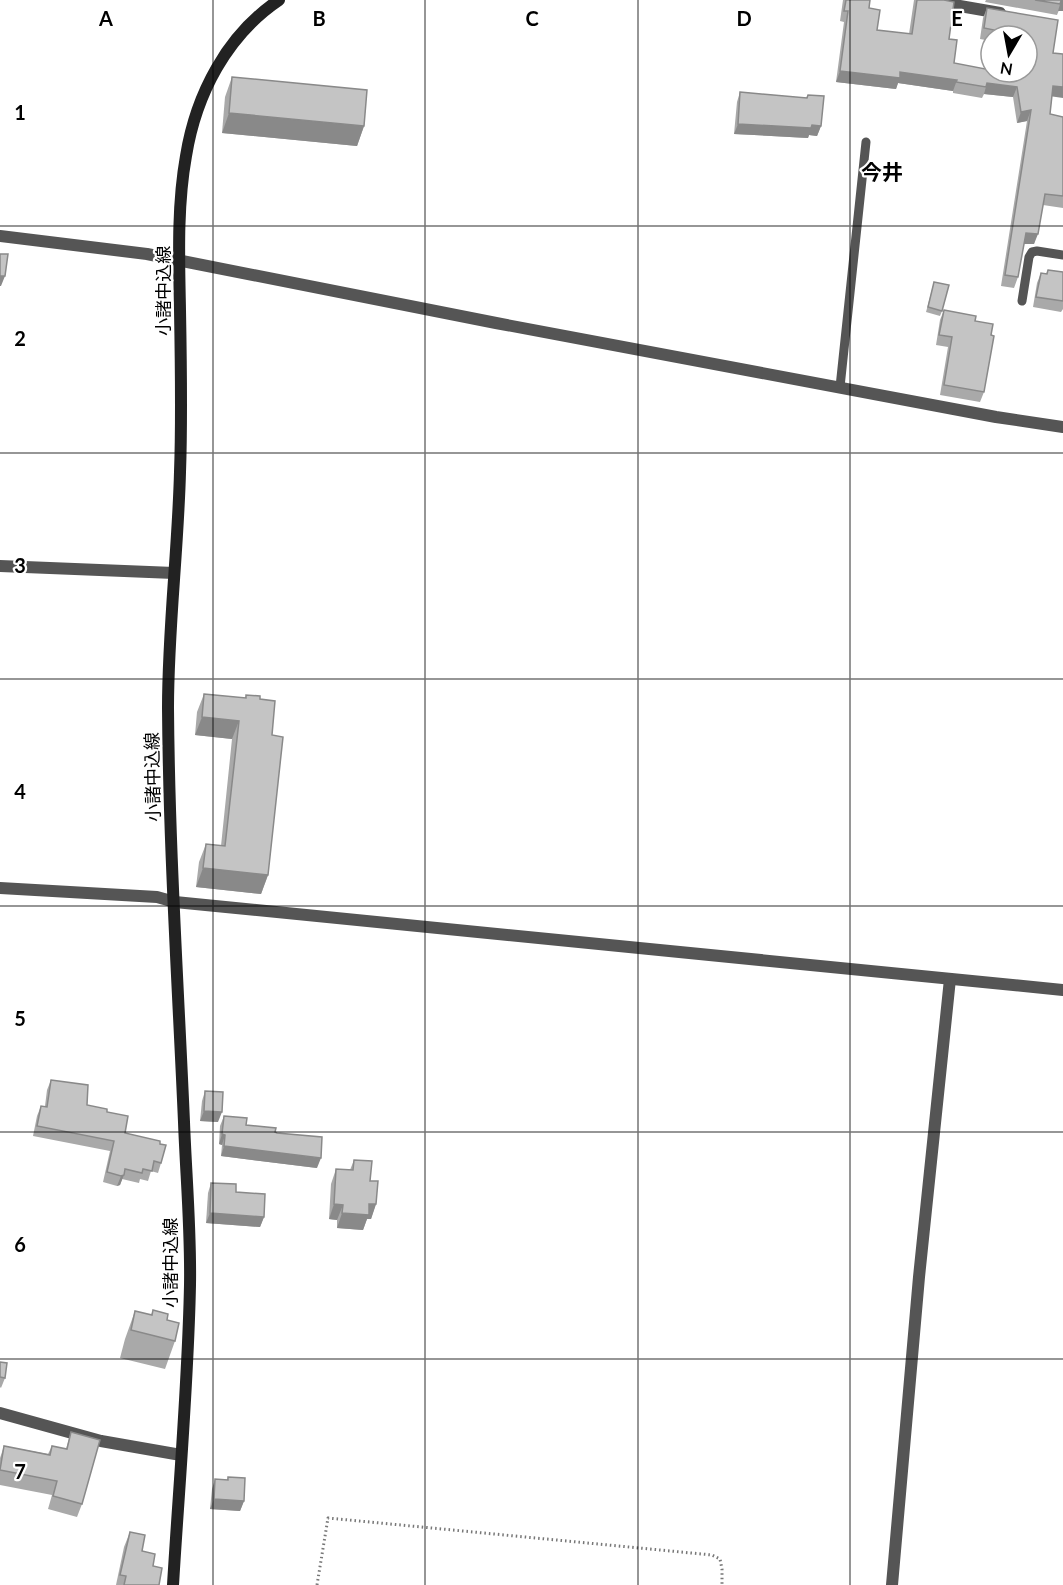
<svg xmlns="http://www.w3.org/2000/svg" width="1063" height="1585" font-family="Lato,'Noto Sans JP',sans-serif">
<rect width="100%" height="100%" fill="#fff"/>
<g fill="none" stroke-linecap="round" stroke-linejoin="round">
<path stroke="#777" stroke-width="3" stroke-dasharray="1.5 3" stroke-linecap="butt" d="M 317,1585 L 328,1518 L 712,1555 L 720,1559 L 722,1569 L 722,1585"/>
<g stroke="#555" stroke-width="9">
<path d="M 1022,301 L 1029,257 L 1032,252 L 1037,251 L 1063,255"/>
<path d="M 840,387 L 866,142"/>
</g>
<g stroke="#555" stroke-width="12">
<path d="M 926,0 L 1000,13"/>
<path d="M 0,236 L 147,254 L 496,323 L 996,417 L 1063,427"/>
<path d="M 0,566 L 174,573"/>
<path d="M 0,888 L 157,897 L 175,902 L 1063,990"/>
<path d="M 0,1413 L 101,1441 L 181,1455"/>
<path d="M 892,1585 L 919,1277 L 950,979"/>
</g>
<path stroke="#222" stroke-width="12" d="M 173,1585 C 179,1485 188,1385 190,1285 C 191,1231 186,1176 184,1122 C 178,984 169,846 168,708 C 168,629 178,551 180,472 C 182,418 181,364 180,310 C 179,259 177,206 186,156 C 196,94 227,35 279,0"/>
</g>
<g fill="#a9a9a9">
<path d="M 843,0 L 870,0 L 869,8 L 877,30 L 909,34 L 914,0 L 944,0 L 949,39 L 954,63 L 990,70 L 991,65 L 991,72 L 1027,36 L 991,36 L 991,41 L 980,39 L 983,18 L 987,8 L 1053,53 L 1052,97 L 1050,114 L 1063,117 L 1063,208 L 1043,205 L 1034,244 L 1024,244 L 1018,277 L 1014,288 L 1001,286 L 1027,121 L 1017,123 L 1013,97 L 984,94 L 982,98 L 953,93 L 953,91 L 898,83 L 896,89 L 836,82 L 844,22 L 840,21 Z"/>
<path d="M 986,0 L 1063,0 L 1057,15 L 985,2 Z"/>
<path d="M 232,77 L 364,126 L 357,146 L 222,133 L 225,97 Z"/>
<path d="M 740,92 L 806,98 L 808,95 L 821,126 L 817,136 L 809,135 L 808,138 L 734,134 L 737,102 Z"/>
<path d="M 1048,270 L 1063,272 L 1063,309 L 1061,312 L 1033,307 L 1037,283 L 1041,273 L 1046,274 Z"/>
<path d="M 934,282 L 942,311 L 940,316 L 926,312 Z"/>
<path d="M 944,310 L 975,321 L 991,335 L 984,392 L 980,402 L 940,395 L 948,347 L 936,345 L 940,320 Z"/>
<path d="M 204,694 L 245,698 L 246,695 L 260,699 L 272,735 L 268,875 L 261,894 L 196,887 L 199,862 L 206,844 L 221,846 L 232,739 L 195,735 L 197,712 Z"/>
<path d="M 51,1080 L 87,1105 L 107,1112 L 125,1133 L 160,1144 L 161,1163 L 158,1173 L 151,1171 L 148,1181 L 140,1179 L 139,1183 L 122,1179 L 120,1185 L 117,1186 L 103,1182 L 110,1151 L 33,1136 L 37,1116 L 41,1106 L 45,1106 L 47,1090 Z"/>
<path d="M 205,1091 L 218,1122 L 200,1121 L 202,1101 Z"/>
<path d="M 224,1116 L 246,1125 L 275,1132 L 317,1168 L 221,1156 L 222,1145 L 219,1144 L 220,1126 Z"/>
<path d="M 354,1160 L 370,1181 L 376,1204 L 371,1219 L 367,1219 L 363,1230 L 337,1228 L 337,1220 L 329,1219 L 331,1184 L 336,1169 L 350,1170 Z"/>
<path d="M 211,1183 L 236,1192 L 264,1217 L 260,1227 L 206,1223 L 208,1193 Z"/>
<path d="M 153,1310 L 167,1320 L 175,1341 L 165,1369 L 120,1358 L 125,1339 L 135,1311 L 151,1315 Z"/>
<path d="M 0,1362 L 5,1378 L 1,1388 L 0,1387 Z"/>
<path d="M 71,1432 L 82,1504 L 77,1517 L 48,1509 L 52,1495 L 0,1485 L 0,1458 L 4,1446 L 48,1454 L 52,1446 L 66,1449 Z"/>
<path d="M 228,1477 L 244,1501 L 240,1511 L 210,1509 L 212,1489 L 215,1479 L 227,1480 Z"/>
<path d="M 130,1532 L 153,1566 L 159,1585 L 116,1585 L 124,1547 Z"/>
</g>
<g fill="#898989">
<path d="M 1061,1 L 1063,1 L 1063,11 L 1058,11 Z"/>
<path d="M 840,71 L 900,72 L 957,80 L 953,91 L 898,83 L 896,89 L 836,82 Z"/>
<path d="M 987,83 L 1017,87 L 1013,97 L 984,94 Z"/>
<path d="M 1053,86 L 1063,87 L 1063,98 L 1049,96 Z"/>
<path d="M 1031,110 L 1027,121 L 1017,123 L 1021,112 Z"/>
<path d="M 229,113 L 364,126 L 357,146 L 222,133 Z"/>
<path d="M 738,124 L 812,125 L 821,126 L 817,136 L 809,135 L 808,138 L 734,134 Z"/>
<path d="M 1026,233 L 1038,234 L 1034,244 L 1022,244 Z"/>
<path d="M 0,276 L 5,276 L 1,286 L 0,286 Z"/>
<path d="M 202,717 L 239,721 L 232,739 L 195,735 Z"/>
<path d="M 203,868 L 268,875 L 261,894 L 196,887 Z"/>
<path d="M 204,1111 L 222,1112 L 218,1122 L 200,1121 Z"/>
<path d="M 222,1134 L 225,1135 L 222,1145 L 219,1144 Z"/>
<path d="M 224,1146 L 321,1158 L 317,1168 L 221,1156 Z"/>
<path d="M 124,1175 L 120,1185 L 117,1186 L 121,1176 Z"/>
<path d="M 334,1204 L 343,1205 L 337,1220 L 329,1219 Z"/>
<path d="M 369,1204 L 376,1204 L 371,1219 L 367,1219 L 363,1230 L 337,1228 L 342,1213 Z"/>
<path d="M 210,1213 L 264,1217 L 260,1227 L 206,1223 Z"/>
<path d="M 214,1499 L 244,1501 L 240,1511 L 210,1509 Z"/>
</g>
<g fill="#c4c4c4" stroke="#898989" stroke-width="1.5">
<path d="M 846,0 L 870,0 L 869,8 L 880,10 L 877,30 L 912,34 L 917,0 L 944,0 L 954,2 L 949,39 L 957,40 L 954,63 L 991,70 L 991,72 L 1027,72 L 1027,36 L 998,36 L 999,31 L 984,28 L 987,8 L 1058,20 L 1053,53 L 1063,54 L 1063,87 L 1053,86 L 1050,114 L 1063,117 L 1063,196 L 1045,194 L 1038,234 L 1026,233 L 1018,277 L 1005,275 L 1031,110 L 1021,112 L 1017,87 L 987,83 L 986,87 L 956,82 L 957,80 L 900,72 L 900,78 L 840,71 L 848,11 L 844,11 Z"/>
<path d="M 1035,0 L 1063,0 L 1063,1 L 1061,1 L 1060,4 Z"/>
<path d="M 232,77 L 367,90 L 364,126 L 229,113 Z"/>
<path d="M 740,92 L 807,98 L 808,95 L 824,96 L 821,126 L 812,125 L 811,128 L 738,124 Z"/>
<path d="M 0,254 L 8,254 L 5,276 L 0,276 Z"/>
<path d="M 1048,270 L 1063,272 L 1063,301 L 1036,297 L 1041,273 L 1047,274 Z"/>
<path d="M 934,282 L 949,285 L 942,311 L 928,307 Z"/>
<path d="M 944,310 L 976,316 L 975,321 L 993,324 L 991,335 L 994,336 L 984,392 L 944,385 L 952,337 L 939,335 Z"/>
<path d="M 204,694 L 246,698 L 246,695 L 260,696 L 260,699 L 275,701 L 272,735 L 283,737 L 268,875 L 203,868 L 206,844 L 225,846 L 239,721 L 202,717 Z"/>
<path d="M 51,1080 L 88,1085 L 87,1105 L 107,1109 L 107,1112 L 128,1116 L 125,1133 L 160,1141 L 160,1144 L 166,1145 L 161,1163 L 154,1161 L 152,1171 L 143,1169 L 142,1173 L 125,1169 L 124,1175 L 121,1176 L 107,1172 L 114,1141 L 37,1126 L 41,1106 L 47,1107 Z"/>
<path d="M 205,1091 L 223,1092 L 222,1112 L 204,1111 Z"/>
<path d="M 224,1116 L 247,1118 L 246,1125 L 276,1128 L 275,1132 L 277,1133 L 322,1137 L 321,1158 L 224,1146 L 225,1135 L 222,1134 Z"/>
<path d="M 354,1160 L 372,1161 L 370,1181 L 378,1181 L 376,1204 L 369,1204 L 369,1215 L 342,1213 L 343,1205 L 334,1204 L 336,1169 L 353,1170 Z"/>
<path d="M 211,1183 L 236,1184 L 236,1192 L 265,1194 L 264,1217 L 210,1213 Z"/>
<path d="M 153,1310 L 168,1314 L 167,1320 L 179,1323 L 175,1341 L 131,1330 L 135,1311 L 152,1315 Z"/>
<path d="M 0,1362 L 7,1363 L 5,1378 L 0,1377 Z"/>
<path d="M 71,1432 L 100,1440 L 82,1504 L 53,1496 L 57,1481 L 0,1470 L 4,1446 L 50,1455 L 52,1446 L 67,1449 Z"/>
<path d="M 228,1477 L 245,1478 L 244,1501 L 214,1499 L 215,1479 L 228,1480 Z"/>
<path d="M 130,1532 L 145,1535 L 142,1551 L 155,1554 L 153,1566 L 162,1568 L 159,1585 L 124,1585 L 126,1576 L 120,1575 Z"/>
</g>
<path fill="none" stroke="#000" stroke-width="1.5" stroke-opacity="0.55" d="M 213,0 L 213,1585M 425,0 L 425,1585M 638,0 L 638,1585M 850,0 L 850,1585M 0,226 L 1063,226M 0,453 L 1063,453M 0,679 L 1063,679M 0,906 L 1063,906M 0,1132 L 1063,1132M 0,1359 L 1063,1359"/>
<g text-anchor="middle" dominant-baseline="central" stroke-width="4.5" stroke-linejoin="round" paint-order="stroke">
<g font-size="18" fill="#000" stroke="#fff">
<text transform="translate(163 291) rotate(-90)">小諸中込線</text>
<text transform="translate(152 777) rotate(-91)">小諸中込線</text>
<text transform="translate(170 1263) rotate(-90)">小諸中込線</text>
</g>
<g font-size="21" font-weight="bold" fill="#000" stroke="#fff">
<text x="882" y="171">今井</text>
</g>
</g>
<g font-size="20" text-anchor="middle" font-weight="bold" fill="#000" stroke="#fff" stroke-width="4.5" stroke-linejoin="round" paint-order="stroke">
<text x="106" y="26">A</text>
<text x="319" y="26">B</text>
<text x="532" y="26">C</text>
<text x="744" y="26">D</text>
<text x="957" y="26">E</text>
<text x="20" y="120">1</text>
<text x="20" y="346">2</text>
<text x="20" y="573">3</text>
<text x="20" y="799">4</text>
<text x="20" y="1026">5</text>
<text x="20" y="1252">6</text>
<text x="20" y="1479">7</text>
</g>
<g transform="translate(1009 54) rotate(190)"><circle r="28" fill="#ffffff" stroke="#999999" stroke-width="1.5"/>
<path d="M0-4.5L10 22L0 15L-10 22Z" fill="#000000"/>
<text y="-9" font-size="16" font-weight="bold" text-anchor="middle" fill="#000000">N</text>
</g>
</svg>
